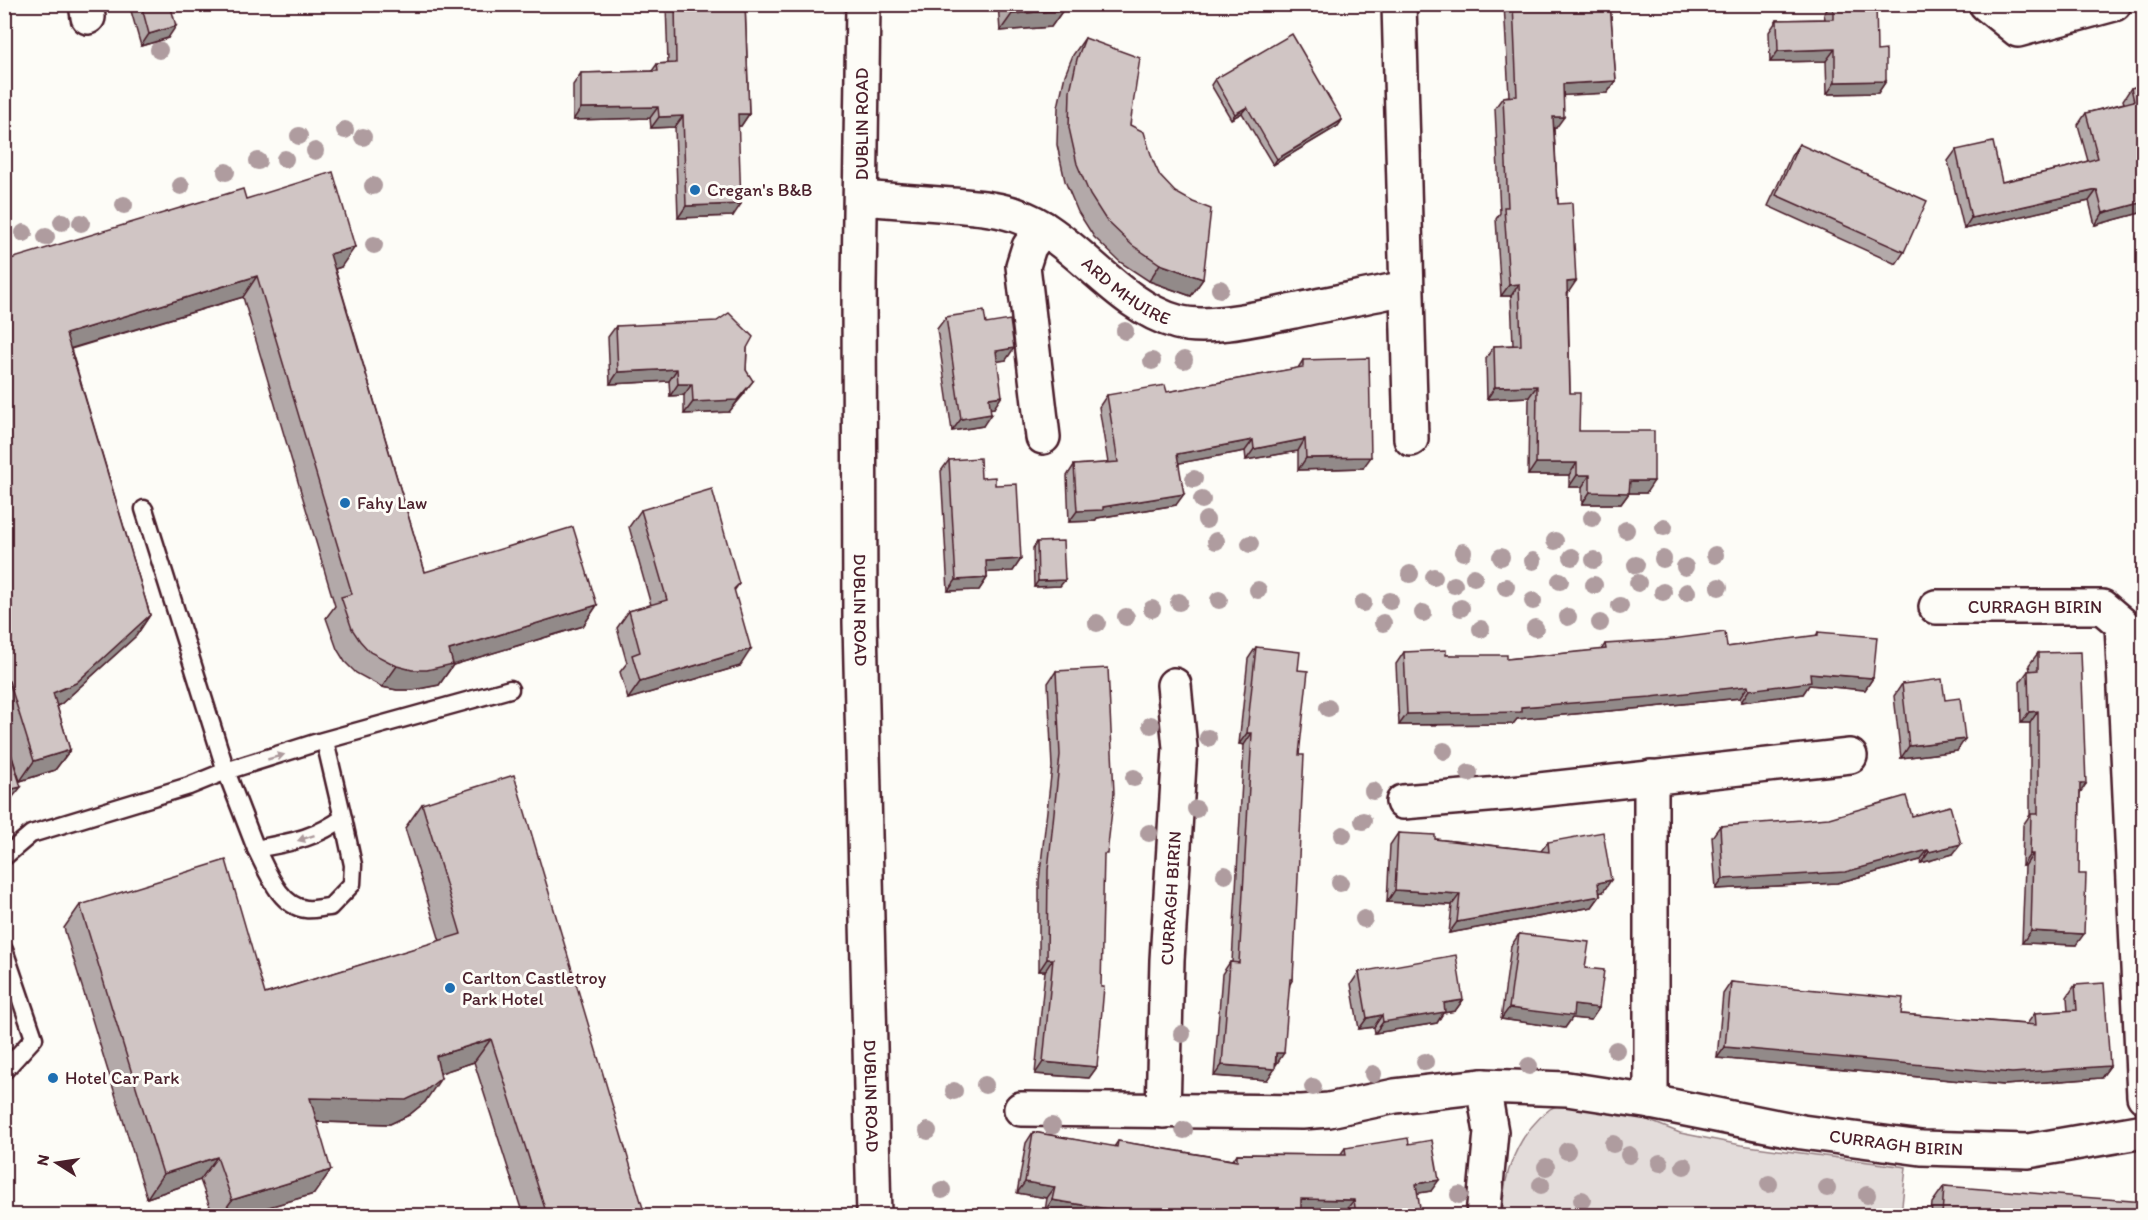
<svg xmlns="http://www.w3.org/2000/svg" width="2148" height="1220" font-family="Itim,sans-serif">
<rect width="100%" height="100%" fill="#fdfcf7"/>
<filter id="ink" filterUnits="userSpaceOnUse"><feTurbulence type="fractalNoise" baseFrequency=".0167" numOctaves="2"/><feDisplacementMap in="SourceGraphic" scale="12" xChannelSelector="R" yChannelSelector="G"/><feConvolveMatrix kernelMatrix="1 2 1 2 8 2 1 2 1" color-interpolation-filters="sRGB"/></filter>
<g filter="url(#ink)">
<path fill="#e3dcda" stroke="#967e82" stroke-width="1.5" d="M 1572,1103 L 1635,1115 L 1680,1133 L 1741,1145 L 1906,1167 L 1901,1215 L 1503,1216 C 1501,1176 1518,1133 1550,1109 C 1556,1105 1565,1104 1572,1103 Z"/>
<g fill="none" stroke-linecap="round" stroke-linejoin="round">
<g stroke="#4a1f2b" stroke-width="21">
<g id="lane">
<path d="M 144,509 L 226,771 L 256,849 C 291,842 314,839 343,818 L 325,741"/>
<path d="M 256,849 C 267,870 279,906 306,909 C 314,910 323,907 330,907 L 352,884 L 353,865 L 343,818"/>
<path d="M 4,857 L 31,834 L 189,786 L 226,771 L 315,743 L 510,689"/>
<path d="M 4,950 L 34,1038 L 4,1071"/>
</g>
</g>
<g stroke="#4a1f2b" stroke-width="38">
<g id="street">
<path d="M 86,4 L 88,17"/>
<path d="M 1399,4 L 1411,439"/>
<path d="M 1986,4 L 2018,30 L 2114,4"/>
<path id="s1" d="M 861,198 C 887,200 913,202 939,204 C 977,207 1010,207 1043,228 C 1089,257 1124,307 1177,322 C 1208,331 1262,317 1294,311 C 1331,303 1368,296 1406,288"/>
<path d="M 1043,437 L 1023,266 L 1029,247 L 1043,228"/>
<path id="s2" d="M 1936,607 L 2102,607 L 2122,624 L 2144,1096"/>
<path d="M 1403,802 L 1512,793 L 1850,756"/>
<path d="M 1651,1102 L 1651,777"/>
<path id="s3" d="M 1021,1109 L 1302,1112 L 1329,1110 L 1395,1096 L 1483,1086 L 1567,1089 L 1651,1102 L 1802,1132 L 1921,1148 L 2028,1151 L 2144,1131"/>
<path id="s4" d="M 1163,1111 L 1167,960 L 1180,748 L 1174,685"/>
<path d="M 1483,1216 L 1491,1132 L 1483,1086"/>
</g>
</g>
<g stroke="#4a1f2b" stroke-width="38">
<g id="secondary">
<path id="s5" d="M 863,4 L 859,285 L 860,623 L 874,1216"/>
</g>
</g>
<use href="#lane" stroke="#fdfcf7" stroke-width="16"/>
<use href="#street" stroke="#fdfcf7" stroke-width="33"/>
<use href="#secondary" stroke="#fdfcf7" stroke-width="33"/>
</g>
<g fill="#af9c9f">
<circle cx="159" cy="50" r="9"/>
<circle cx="345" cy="130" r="9"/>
<circle cx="299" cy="136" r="9"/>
<circle cx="363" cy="137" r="9"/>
<circle cx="315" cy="151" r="9"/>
<circle cx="285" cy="159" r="9"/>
<circle cx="258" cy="161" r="9"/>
<circle cx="226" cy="172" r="9"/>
<circle cx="181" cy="186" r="9"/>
<circle cx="373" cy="186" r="9"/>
<circle cx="124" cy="205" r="9"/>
<circle cx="62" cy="222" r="9"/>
<circle cx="81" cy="223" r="9"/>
<circle cx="24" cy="233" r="9"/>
<circle cx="46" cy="237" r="9"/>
<circle cx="374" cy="245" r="9"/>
<circle cx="1220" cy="289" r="9"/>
<circle cx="1125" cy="331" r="9"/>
<circle cx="1184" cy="360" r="9"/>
<circle cx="1152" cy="361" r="9"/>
<circle cx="1194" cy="479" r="9"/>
<circle cx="1202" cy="500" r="9"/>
<circle cx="1592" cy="518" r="9"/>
<circle cx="1206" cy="520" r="9"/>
<circle cx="1664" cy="527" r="9"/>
<circle cx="1626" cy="530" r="9"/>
<circle cx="1216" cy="541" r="9"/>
<circle cx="1555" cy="541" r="9"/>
<circle cx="1250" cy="544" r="9"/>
<circle cx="1463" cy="552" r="9"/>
<circle cx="1715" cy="555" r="9"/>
<circle cx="1501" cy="557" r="9"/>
<circle cx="1572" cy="557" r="9"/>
<circle cx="1663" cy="559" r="9"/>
<circle cx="1594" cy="560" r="9"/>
<circle cx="1533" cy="561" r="9"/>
<circle cx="1636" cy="565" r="9"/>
<circle cx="1685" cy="567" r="9"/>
<circle cx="1410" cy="574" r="9"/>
<circle cx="1434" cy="577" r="9"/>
<circle cx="1474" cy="577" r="9"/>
<circle cx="1560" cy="581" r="9"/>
<circle cx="1638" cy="583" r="9"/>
<circle cx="1454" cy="585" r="9"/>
<circle cx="1594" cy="585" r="9"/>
<circle cx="1506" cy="587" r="9"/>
<circle cx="1719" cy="587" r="9"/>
<circle cx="1258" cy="590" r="9"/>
<circle cx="1663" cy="592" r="9"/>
<circle cx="1687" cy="592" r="9"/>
<circle cx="1219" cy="600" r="9"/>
<circle cx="1390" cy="601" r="9"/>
<circle cx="1533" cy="601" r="9"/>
<circle cx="1179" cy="602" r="9"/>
<circle cx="1363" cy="603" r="9"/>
<circle cx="1620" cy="606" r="9"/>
<circle cx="1461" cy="608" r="9"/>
<circle cx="1152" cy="609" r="9"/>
<circle cx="1423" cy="613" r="9"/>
<circle cx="1126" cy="617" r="9"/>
<circle cx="1568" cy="617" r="9"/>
<circle cx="1097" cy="623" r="9"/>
<circle cx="1383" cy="623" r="9"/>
<circle cx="1600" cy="623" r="9"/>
<circle cx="1535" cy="628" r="9"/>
<circle cx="1481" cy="629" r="9"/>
<circle cx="1328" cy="708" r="9"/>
<circle cx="1151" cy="725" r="9"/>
<circle cx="1208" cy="738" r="9"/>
<circle cx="1444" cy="751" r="9"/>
<circle cx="1469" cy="773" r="9"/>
<circle cx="1134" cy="778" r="9"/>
<circle cx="1373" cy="791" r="9"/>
<circle cx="1196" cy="809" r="9"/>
<circle cx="1363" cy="821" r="9"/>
<circle cx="1149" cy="833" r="9"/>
<circle cx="1343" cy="835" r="9"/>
<circle cx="1225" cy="875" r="9"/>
<circle cx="1340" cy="883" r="9"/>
<circle cx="1364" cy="919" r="9"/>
<circle cx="1182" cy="1034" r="9"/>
<circle cx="1616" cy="1050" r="9"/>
<circle cx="1425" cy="1062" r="9"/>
<circle cx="1529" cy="1066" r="9"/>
<circle cx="1373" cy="1074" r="9"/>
<circle cx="985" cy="1085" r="9"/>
<circle cx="1313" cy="1087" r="9"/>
<circle cx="954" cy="1091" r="9"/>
<circle cx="1052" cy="1126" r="9"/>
<circle cx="1184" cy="1130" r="9"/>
<circle cx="928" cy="1131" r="9"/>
<circle cx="1613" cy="1144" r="9"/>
<circle cx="1567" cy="1151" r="9"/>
<circle cx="1629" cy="1155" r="9"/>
<circle cx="1660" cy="1163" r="9"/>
<circle cx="1684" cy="1166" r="9"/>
<circle cx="1546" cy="1167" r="9"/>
<circle cx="1769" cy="1184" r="9"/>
<circle cx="1541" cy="1185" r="9"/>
<circle cx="1827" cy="1188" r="9"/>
<circle cx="942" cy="1190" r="9"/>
<circle cx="1459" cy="1195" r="9"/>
<circle cx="1867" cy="1195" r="9"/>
<circle cx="1582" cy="1200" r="9"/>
</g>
<g fill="#b3a9a9" stroke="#4a1f2b" stroke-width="1.5">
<path d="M 129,4 L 170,4 L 168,38 L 141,46 Z"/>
<path d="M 666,4 L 745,4 L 749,114 L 741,126 L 738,126 L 733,216 L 678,218 L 675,127 L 651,128 L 650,118 L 573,120 L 573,85 L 581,73 L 652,71 L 657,64 L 668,63 Z"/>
<path d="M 998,4 L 1062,4 L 1063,10 L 1051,27 L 1000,31 Z"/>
<path d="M 1504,4 L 1610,4 L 1616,81 L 1607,93 L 1563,95 L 1556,128 L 1554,128 L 1558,204 L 1568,293 L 1570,393 L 1579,431 L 1646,493 L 1629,493 L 1621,504 L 1582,504 L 1582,487 L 1569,487 L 1569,475 L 1528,475 L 1529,397 L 1487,399 L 1486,358 L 1494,346 L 1513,345 L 1511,296 L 1501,296 L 1496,219 L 1500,213 L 1495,108 L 1503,97 L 1509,96 Z"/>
<path d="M 1831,4 L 1833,4 L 1877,51 L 1886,81 L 1878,93 L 1827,94 L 1826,61 L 1770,62 L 1769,32 L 1777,20 L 1825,19 L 1824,14 Z"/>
<path d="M 1085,38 L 1130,125 L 1153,161 L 1203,279 L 1191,296 L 1149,281 L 1120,262 L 1094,237 L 1078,212 L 1065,181 L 1057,145 L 1058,107 L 1065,75 L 1073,55 Z"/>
<path d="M 1215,79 L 1342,120 L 1338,126 L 1273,165 L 1242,113 L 1231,119 L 1211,85 Z"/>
<path d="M 2144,85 L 2144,212 L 2095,225 L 2089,201 L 1964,229 L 1948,161 L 1956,150 L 2002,182 L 2065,168 L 2088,161 L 2078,125 L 2086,113 L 2124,103 L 2123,100 L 2131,88 Z"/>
<path d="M 1799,144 L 1904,252 L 1896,264 L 1768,206 L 1791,156 Z"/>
<path d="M 246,199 L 341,267 L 335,269 L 425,572 L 597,605 L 583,626 L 453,665 L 439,685 L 413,690 L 397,690 L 382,687 L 356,673 L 345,662 L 337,649 L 326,618 L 335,606 L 243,297 L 71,349 L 150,615 L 136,636 L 61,704 L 57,706 L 70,750 L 55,770 L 20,781 L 4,732 L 4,261 Z"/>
<path d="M 946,317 L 986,324 L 1006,360 L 997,361 L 994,408 L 990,408 L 983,426 L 952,431 L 937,329 Z"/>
<path d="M 616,326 L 747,348 L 745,393 L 729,412 L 684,414 L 684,395 L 670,396 L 669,381 L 610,384 L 608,337 Z"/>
<path d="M 1303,360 L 1363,468 L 1298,470 L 1298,451 L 1246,460 L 1245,451 L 1179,463 L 1176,505 L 1097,518 L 1095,521 L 1069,522 L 1067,476 L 1074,465 L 1108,463 L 1099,407 L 1107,395 L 1167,392 L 1298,368 Z"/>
<path d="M 949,460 L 981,478 L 995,485 L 1021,559 L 1013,571 L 987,572 L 987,578 L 979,590 L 948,591 L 941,471 Z"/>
<path d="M 641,510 L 739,584 L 734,591 L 740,666 L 628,699 L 620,672 L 627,663 L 617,628 L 629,611 L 651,605 L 629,527 Z"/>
<path d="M 1037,542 L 1065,580 L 1060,586 L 1034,587 L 1033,548 Z"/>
<path d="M 1818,632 L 1873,678 L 1865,690 L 1809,685 L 1803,694 L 1741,702 L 1740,698 L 1643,708 L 1517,719 L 1513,724 L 1399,725 L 1396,664 L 1404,652 L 1507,659 L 1601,650 L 1605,644 L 1727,647 L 1816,636 Z"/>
<path d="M 1256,647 L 1298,670 L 1299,755 L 1293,979 L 1290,984 L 1275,1065 L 1267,1080 L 1214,1076 L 1222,974 L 1230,962 L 1232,962 L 1244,745 L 1239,744 L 1248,659 Z"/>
<path d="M 2038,653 L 2080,792 L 2076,945 L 2022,943 L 2025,866 L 2022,866 L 2023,825 L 2030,815 L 2030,723 L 2021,723 L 2020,682 L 2028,671 L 2030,671 L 2029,665 Z"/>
<path d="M 1056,671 L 1103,859 L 1097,1067 L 1089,1078 L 1035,1074 L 1045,971 L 1039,971 L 1039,881 L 1052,767 L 1048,683 Z"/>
<path d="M 1902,684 L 1945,700 L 1957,751 L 1901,758 L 1894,696 Z"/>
<path d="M 422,804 L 645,1215 L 523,1215 L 474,1062 L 440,1073 L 425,1102 L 409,1115 L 390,1124 L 317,1122 L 314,1194 L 241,1215 L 213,1215 L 200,1180 L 147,1198 L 64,928 L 80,905 L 265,994 L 440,941 L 405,828 Z"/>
<path d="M 1912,816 L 1953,854 L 1921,863 L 1920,860 L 1837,883 L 1716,889 L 1712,837 L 1720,826 Z"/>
<path d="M 1398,833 L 1435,839 L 1541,851 L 1548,842 L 1603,892 L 1600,892 L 1600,896 L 1592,907 L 1449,933 L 1452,905 L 1387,902 L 1390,845 Z"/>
<path d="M 1519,934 L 1585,968 L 1599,1008 L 1591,1020 L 1572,1018 L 1565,1028 L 1501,1019 L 1511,946 Z"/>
<path d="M 1359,972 L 1463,1000 L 1455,1011 L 1443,1013 L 1437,1023 L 1375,1033 L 1374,1027 L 1359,1029 L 1351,984 Z"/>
<path d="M 1731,982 L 1901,1014 L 2027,1024 L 2035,1013 L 2068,1011 L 2067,997 L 2075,985 L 2110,1066 L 2101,1078 L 2004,1085 L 1717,1058 L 1723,994 Z"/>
<path d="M 1033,1132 L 1114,1147 L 1118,1141 L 1233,1160 L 1237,1154 L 1340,1155 L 1345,1148 L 1409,1144 L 1431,1191 L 1417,1193 L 1415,1215 L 1347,1215 L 1346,1210 L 1045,1211 L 1047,1198 L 1017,1193 L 1026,1143 Z"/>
<path d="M 1944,1186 L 2144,1215 L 1931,1215 L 1932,1203 Z"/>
</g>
<g fill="#928a89" stroke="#4a1f2b" stroke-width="1.5">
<path d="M 1063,10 L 1051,27 L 1000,31 L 1012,14 Z"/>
<path d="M 176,26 L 168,38 L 141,46 L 149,34 Z"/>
<path d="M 1835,49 L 1826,61 L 1770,62 L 1778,51 Z"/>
<path d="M 1616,81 L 1607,93 L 1555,96 L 1563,84 Z"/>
<path d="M 1886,81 L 1878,93 L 1827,94 L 1835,82 Z"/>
<path d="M 658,107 L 650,118 L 573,120 L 581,108 Z"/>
<path d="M 1247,107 L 1242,113 L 1231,119 L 1235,114 Z"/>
<path d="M 738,114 L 749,114 L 741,126 L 730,126 Z"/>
<path d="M 683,116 L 675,127 L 651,128 L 659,117 Z"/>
<path d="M 1553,117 L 1564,117 L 1556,128 L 1545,129 Z"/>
<path d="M 1342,120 L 1338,126 L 1273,165 L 1277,159 Z"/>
<path d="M 2097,190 L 2089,201 L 1964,229 L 1971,218 Z"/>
<path d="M 2144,202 L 2144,212 L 2095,225 L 2103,213 Z"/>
<path d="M 741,204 L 733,216 L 678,218 L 686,206 Z"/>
<path d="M 355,247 L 341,267 L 316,275 L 330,254 Z"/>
<path d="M 1160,264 L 1203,279 L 1191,296 L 1149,281 Z"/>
<path d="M 257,276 L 243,297 L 52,354 L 66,334 Z"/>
<path d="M 1576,281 L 1568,293 L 1559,293 L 1567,282 Z"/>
<path d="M 1519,284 L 1511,296 L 1501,296 L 1509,285 Z"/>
<path d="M 1014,348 L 1006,360 L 988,363 L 996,351 Z"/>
<path d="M 677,369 L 669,381 L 610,384 L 618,372 Z"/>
<path d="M 753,381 L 729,412 L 684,414 L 693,402 Z"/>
<path d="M 678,384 L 692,384 L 684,395 L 670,396 Z"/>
<path d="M 1537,386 L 1529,397 L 1487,399 L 1495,387 Z"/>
<path d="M 1002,396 L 994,408 L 981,410 L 989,398 Z"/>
<path d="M 991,414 L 983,426 L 952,431 L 961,419 Z"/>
<path d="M 1305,439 L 1298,451 L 1246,460 L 1254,449 Z"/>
<path d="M 1253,440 L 1245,451 L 1169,465 L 1177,454 Z"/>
<path d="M 1371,457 L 1363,468 L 1298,470 L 1306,458 Z"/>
<path d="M 1536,463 L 1577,463 L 1569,475 L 1528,475 Z"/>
<path d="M 1577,475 L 1590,475 L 1582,487 L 1569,487 Z"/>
<path d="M 1630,481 L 1654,481 L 1646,493 L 1629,493 L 1621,504 L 1582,504 L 1590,492 Z"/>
<path d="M 1184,494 L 1176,505 L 1097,518 L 1095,521 L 1069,522 L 1077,511 Z"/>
<path d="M 1021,559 L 1013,571 L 978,573 L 986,561 Z"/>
<path d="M 987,578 L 979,590 L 948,591 L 956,580 Z"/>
<path d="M 1065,580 L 1060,586 L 1034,587 L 1038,581 Z"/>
<path d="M 597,605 L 583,626 L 453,665 L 439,685 L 413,690 L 397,690 L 382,687 L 397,666 Z"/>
<path d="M 150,615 L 136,636 L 61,704 L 38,714 L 53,693 Z"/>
<path d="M 751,649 L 740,666 L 628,699 L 640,682 Z"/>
<path d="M 1810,673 L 1873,678 L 1865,690 L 1809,685 L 1803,694 L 1741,702 L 1749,690 Z"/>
<path d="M 5,680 L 9,681 L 4,688 L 4,681 Z"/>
<path d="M 1748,686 L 1740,698 L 1643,708 L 1517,719 L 1513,724 L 1399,725 L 1407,714 L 1521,707 Z"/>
<path d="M 2038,711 L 2030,723 L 2021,723 L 2029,712 Z"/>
<path d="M 1247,733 L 1252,733 L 1244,745 L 1239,744 Z"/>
<path d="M 1965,739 L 1957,751 L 1901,758 L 1909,746 Z"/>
<path d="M 70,750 L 55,770 L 20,781 L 34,761 Z"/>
<path d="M 2080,784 L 2086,784 L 2078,796 Z"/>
<path d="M 21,787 L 12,798 L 4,801 L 4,791 Z"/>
<path d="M 1961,844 L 1953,854 L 1921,863 L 1929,852 Z"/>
<path d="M 1928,850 L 1920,860 L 1837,883 L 1716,889 L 1723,879 Z"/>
<path d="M 2030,854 L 2033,854 L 2025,866 L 2022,866 Z"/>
<path d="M 1611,880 L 1603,892 L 1590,894 L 1598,883 Z"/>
<path d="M 1395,890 L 1460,894 L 1452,905 L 1387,902 Z"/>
<path d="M 1600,896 L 1592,907 L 1449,933 L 1457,922 Z"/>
<path d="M 2031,931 L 2084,934 L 2076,945 L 2022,943 Z"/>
<path d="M 1047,959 L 1053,959 L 1045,971 L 1039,971 Z"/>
<path d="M 1463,1000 L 1455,1011 L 1443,1013 L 1437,1023 L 1375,1033 L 1383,1022 L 1444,1003 Z"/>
<path d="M 1574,1005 L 1599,1008 L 1591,1020 L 1572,1018 L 1565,1028 L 1501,1019 L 1509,1008 Z"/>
<path d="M 1382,1015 L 1374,1027 L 1359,1029 L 1367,1018 Z"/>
<path d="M 491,1039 L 474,1062 L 419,1080 L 436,1056 Z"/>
<path d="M 1725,1047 L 2110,1066 L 2101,1078 L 2004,1085 L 1717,1058 Z"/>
<path d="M 1276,1053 L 1284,1053 L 1276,1065 Z"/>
<path d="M 1043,1062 L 1097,1067 L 1089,1078 L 1035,1074 Z"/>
<path d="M 1222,1065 L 1275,1069 L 1267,1080 L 1214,1076 Z"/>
<path d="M 441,1078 L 425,1102 L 409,1115 L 390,1124 L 294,1121 L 310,1098 Z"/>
<path d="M 217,1157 L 200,1180 L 147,1198 L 163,1174 Z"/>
<path d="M 331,1170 L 314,1194 L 241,1215 L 221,1215 L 232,1200 Z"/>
<path d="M 1439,1180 L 1431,1191 L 1408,1195 L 1416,1184 Z"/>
<path d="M 1025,1182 L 1055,1187 L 1047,1198 L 1017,1193 Z"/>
<path d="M 1301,1199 L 1354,1200 L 1346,1210 L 1293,1210 Z"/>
<path d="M 1052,1200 L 1144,1215 L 1073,1215 L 1045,1211 Z"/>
<path d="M 1420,1208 L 1415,1215 L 1377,1215 Z"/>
</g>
<g fill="#d0c5c4" stroke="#4a1f2b" stroke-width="1.5">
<path d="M 141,4 L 170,4 L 176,26 L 149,34 Z"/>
<path d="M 675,4 L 745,4 L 749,114 L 738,114 L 741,204 L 686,206 L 683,116 L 659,117 L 658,107 L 581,108 L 581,73 L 658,71 L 657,64 L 676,63 Z"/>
<path d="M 1011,4 L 1062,4 L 1063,10 L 1012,14 Z"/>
<path d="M 1513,4 L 1610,4 L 1616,81 L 1563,84 L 1564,117 L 1553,117 L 1558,204 L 1572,203 L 1576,281 L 1567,282 L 1570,393 L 1580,393 L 1579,431 L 1654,431 L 1654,481 L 1630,481 L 1629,493 L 1590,492 L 1590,475 L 1577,475 L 1577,463 L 1536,463 L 1537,386 L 1495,387 L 1494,346 L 1521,345 L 1519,284 L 1509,285 L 1504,207 L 1508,207 L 1503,97 L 1517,96 Z"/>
<path d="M 1833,4 L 1876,4 L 1877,51 L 1886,50 L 1886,81 L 1835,82 L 1835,49 L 1778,51 L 1777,20 L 1833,19 Z"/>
<path d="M 1292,34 L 1342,120 L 1277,159 L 1247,107 L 1235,114 L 1215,79 Z"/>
<path d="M 1085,38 L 1140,58 L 1130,125 L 1144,132 L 1153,161 L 1160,176 L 1175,192 L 1193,202 L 1211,209 L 1203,279 L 1160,264 L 1132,245 L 1106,220 L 1090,195 L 1077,164 L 1069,128 L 1070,91 L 1077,59 Z"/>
<path d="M 2144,85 L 2144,202 L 2103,213 L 2097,190 L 1971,218 L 1956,150 L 1993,142 L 2002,182 L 2065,168 L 2098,158 L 2086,113 L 2134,101 L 2131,88 Z"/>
<path d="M 1799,144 L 1927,201 L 1904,252 L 1776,195 Z"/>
<path d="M 333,172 L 355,247 L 330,254 L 425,572 L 573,527 L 597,605 L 449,650 L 453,664 L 427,670 L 412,670 L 397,666 L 370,652 L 360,641 L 352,629 L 341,597 L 352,594 L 257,276 L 66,334 L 150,615 L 76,683 L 53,693 L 70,750 L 34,761 L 9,681 L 5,680 L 4,677 L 4,261 L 243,189 L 246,199 Z"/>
<path d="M 984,311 L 986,324 L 1010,320 L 1014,348 L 996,351 L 1002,396 L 989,398 L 991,414 L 961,419 L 946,317 Z"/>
<path d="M 729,313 L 753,337 L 747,348 L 746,370 L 753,381 L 737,400 L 693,402 L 692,384 L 678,384 L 677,369 L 618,372 L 616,326 L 717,321 Z"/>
<path d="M 1369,358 L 1371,457 L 1306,458 L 1305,439 L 1254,449 L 1253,440 L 1177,454 L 1184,494 L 1103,507 L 1103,510 L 1077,511 L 1074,465 L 1118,462 L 1107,395 L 1165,385 L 1167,392 L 1303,367 L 1303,360 Z"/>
<path d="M 980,458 L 981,478 L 995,477 L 995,485 L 1017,484 L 1021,559 L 986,561 L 987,578 L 956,580 L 949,460 Z"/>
<path d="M 712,489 L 739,584 L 734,589 L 751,649 L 640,682 L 632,655 L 640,652 L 629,611 L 667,600 L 641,510 Z"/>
<path d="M 1063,541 L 1065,580 L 1038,581 L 1037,542 Z"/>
<path d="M 1725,632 L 1727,647 L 1818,635 L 1818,632 L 1877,637 L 1873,678 L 1810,673 L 1811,682 L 1749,690 L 1748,686 L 1651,697 L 1521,707 L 1521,712 L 1407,714 L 1404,652 L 1446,650 L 1446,655 L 1507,655 L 1507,659 L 1606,649 L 1605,644 L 1665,640 Z"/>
<path d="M 1256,647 L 1300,652 L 1298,670 L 1308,671 L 1299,755 L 1304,755 L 1293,979 L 1290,979 L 1284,1053 L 1276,1053 L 1275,1069 L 1222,1065 L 1230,962 L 1239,963 L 1252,733 L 1247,733 Z"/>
<path d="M 2081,652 L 2086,784 L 2080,784 L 2079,874 L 2086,874 L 2084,934 L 2031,931 L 2033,854 L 2030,854 L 2031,814 L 2038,814 L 2038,711 L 2029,712 L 2028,671 L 2038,670 L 2038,653 Z"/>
<path d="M 1108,668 L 1114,793 L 1107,854 L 1104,854 L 1101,987 L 1104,987 L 1097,1067 L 1043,1062 L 1053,959 L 1047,959 L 1048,870 L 1060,755 L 1056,671 Z"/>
<path d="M 1942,679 L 1945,700 L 1960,698 L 1965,739 L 1909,746 L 1902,684 Z"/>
<path d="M 12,758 L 21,787 L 4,791 L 4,760 Z"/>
<path d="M 514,775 L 645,1215 L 547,1215 L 491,1039 L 436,1056 L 441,1078 L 425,1091 L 406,1100 L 310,1098 L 331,1170 L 232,1200 L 217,1157 L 163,1174 L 80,905 L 226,860 L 265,994 L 461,934 L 422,804 Z"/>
<path d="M 1906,796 L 1912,816 L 1950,806 L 1961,844 L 1929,852 L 1928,850 L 1845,872 L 1723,879 L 1720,826 L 1829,818 Z"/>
<path d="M 1603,832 L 1611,880 L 1598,883 L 1600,896 L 1457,922 L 1460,894 L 1395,890 L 1398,833 L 1435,835 L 1435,839 L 1549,852 L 1548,842 Z"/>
<path d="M 1519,934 L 1589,942 L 1585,968 L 1604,970 L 1599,1008 L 1574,1005 L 1573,1016 L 1509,1008 Z"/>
<path d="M 1456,955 L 1463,1000 L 1444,1003 L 1445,1012 L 1383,1022 L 1382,1015 L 1367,1018 L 1359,972 Z"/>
<path d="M 1731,982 L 1903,998 L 1901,1014 L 2036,1025 L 2035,1013 L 2077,1010 L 2075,985 L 2104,983 L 2110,1066 L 2012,1073 L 1725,1047 Z"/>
<path d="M 1033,1132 L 1117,1147 L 1118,1141 L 1237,1161 L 1237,1154 L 1346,1155 L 1345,1148 L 1408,1138 L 1409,1144 L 1432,1140 L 1439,1180 L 1416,1184 L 1420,1208 L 1377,1215 L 1356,1215 L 1354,1200 L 1301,1199 L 1301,1215 L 1144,1215 L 1052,1200 L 1055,1187 L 1025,1182 Z"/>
<path d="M 1944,1186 L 2144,1202 L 2144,1215 L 1942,1215 Z"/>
<path d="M 802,1208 L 804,1215 L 778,1215 Z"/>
</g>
<defs><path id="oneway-solid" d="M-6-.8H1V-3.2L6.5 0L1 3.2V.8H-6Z" transform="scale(1.5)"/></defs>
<g fill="#ac999b">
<use href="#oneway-solid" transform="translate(276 757) rotate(-16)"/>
<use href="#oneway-solid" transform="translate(306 838) rotate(162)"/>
</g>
</g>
<g fill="#1f6fb2" stroke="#fdfcf7" stroke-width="2">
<circle cx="695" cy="190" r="6"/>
<circle cx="345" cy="503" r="6"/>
<circle cx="450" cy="988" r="6"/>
<circle cx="53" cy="1078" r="6"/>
</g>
<g text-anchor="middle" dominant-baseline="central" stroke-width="6" stroke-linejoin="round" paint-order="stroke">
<g font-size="18" fill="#4a1f2b" stroke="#fdfcf7">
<text transform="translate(862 124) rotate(-90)">DUBLIN ROAD</text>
<text stroke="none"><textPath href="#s1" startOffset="291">ARD MHUIRE</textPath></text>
<text stroke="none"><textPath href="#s5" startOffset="606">DUBLIN ROAD</textPath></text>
<text stroke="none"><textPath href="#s2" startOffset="99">CURRAGH BIRIN</textPath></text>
<text stroke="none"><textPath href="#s4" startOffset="213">CURRAGH BIRIN</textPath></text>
<text stroke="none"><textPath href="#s5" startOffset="1092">DUBLIN ROAD</textPath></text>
<text stroke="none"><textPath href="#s3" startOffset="882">CURRAGH BIRIN</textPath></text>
</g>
<g font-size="18" fill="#4a1f2b" stroke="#fdfcf7" text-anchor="start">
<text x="707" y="190">Cregan's B&amp;B</text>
<text x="357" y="503">Fahy Law</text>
<text x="462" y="978">Carlton Castletroy<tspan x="462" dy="21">Park Hotel</tspan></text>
<text x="65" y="1078">Hotel Car Park</text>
</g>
</g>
<rect width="2148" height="1220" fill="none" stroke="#fdfcf7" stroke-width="24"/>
<rect x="12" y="12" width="2124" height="1196" fill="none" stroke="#4a1f2b" stroke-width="2" filter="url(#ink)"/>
<g transform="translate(57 1163) rotate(282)" stroke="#fdfcf7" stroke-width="4.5" paint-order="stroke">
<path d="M0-4.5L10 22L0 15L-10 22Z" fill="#4a1f2b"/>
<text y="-9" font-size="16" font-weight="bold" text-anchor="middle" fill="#4a1f2b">N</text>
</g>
</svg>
